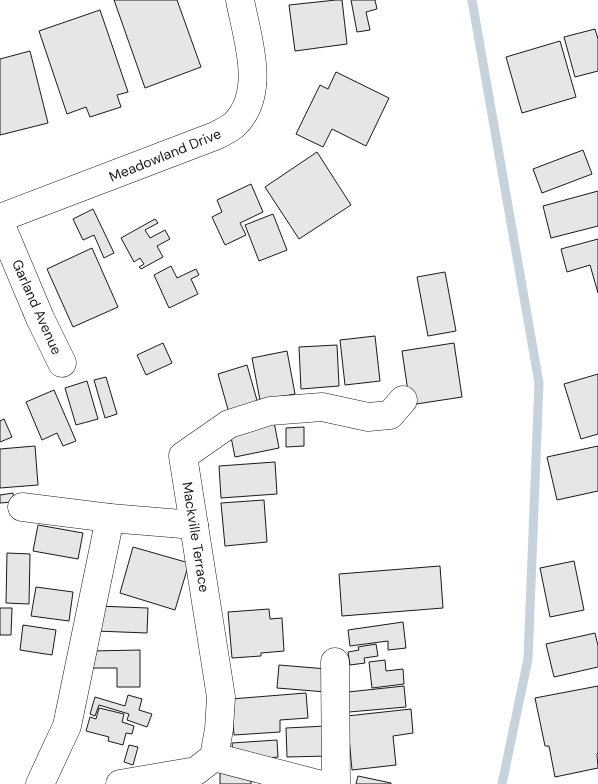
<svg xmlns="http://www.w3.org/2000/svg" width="598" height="784" font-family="'DM Sans',sans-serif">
<rect width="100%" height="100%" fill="#fff"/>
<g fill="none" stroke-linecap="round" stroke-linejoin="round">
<path stroke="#c6d2dc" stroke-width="9" d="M 472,0 L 539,383 L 528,659 L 502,784"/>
</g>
<g fill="#e6e6e6" stroke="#1a1a1a">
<path d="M 114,0 L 177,0 L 201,67 L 145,88 Z"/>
<path d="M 336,0 L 342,0 L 347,44 L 295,51 L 289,5 Z"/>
<path d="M 351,0 L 375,0 L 377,9 L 366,12 L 370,30 L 357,32 Z"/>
<path d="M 100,10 L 128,92 L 117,95 L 121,107 L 90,117 L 86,107 L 67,114 L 39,31 Z"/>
<path d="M 595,29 L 598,39 L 598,71 L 575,77 L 564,37 Z"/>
<path d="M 560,41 L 576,97 L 522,113 L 506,57 Z"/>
<path d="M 30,51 L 48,123 L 0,135 L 0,59 Z"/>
<path d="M 336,72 L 389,98 L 366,146 L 332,129 L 323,147 L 296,134 L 320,85 L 328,89 Z"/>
<path d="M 583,150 L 592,174 L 542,193 L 533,169 Z"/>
<path d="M 317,152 L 351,205 L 299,239 L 265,187 Z"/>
<path d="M 251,184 L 263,212 L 240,223 L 246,235 L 225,245 L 212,217 L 222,212 L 217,200 Z"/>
<path d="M 598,191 L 598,226 L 551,238 L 543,206 Z"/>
<path d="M 93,209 L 114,253 L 104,258 L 94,235 L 83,240 L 73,219 Z"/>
<path d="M 273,214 L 287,250 L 259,261 L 245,225 Z"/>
<path d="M 155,219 L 158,223 L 145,230 L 150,238 L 165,230 L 170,239 L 157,246 L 163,257 L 141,269 L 139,267 L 144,264 L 140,258 L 134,262 L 121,238 Z"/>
<path d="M 598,239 L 598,293 L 590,265 L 567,272 L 561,249 Z"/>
<path d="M 92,248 L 118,307 L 73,327 L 47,269 Z"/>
<path d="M 171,266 L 177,278 L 196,269 L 199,275 L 191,279 L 198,294 L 169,308 L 154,275 Z"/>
<path d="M 445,272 L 456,331 L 428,336 L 417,277 Z"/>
<path d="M 375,336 L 380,381 L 345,385 L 340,340 Z"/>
<path d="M 163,343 L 172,363 L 146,375 L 137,355 Z"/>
<path d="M 454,343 L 462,397 L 410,405 L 402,351 Z"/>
<path d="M 337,345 L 339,386 L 301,389 L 299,347 Z"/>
<path d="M 287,351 L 295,394 L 260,400 L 252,358 Z"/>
<path d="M 247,365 L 258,404 L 229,413 L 218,374 Z"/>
<path d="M 598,374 L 598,434 L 581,439 L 564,384 Z"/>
<path d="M 106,377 L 117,414 L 105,418 L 94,380 Z"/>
<path d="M 87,381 L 98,419 L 76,425 L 65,388 Z"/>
<path d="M 54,390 L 76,441 L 63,446 L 57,433 L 42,440 L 26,402 Z"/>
<path d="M 4,419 L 12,437 L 0,442 L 0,421 Z"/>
<path d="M 274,422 L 279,448 L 235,457 L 230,432 Z"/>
<path d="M 304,427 L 304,446 L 286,447 L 286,428 Z"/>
<path d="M 35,446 L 38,485 L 0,488 L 0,449 Z"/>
<path d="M 598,446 L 598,491 L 557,500 L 547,457 Z"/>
<path d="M 275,462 L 277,494 L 221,498 L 219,466 Z"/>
<path d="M 13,493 L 14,502 L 0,503 L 0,495 Z"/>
<path d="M 264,500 L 267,542 L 225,546 L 221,503 Z"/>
<path d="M 38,525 L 83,533 L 78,559 L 33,551 Z"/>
<path d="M 133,547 L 189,563 L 175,610 L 120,593 Z"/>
<path d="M 7,553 L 30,554 L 29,604 L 6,603 Z"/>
<path d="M 574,561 L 584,610 L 550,617 L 540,568 Z"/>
<path d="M 440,566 L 443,608 L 342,616 L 339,574 Z"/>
<path d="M 36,587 L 73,592 L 69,621 L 31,616 Z"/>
<path d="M 97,606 L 148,608 L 147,633 L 96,631 Z"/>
<path d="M 0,608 L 12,608 L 11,635 L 0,635 Z"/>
<path d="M 269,609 L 270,619 L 282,618 L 284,651 L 261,653 L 261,656 L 232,658 L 228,612 Z"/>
<path d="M 403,622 L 406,648 L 388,650 L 388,641 L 350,646 L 348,630 Z"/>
<path d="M 23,625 L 56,630 L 52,655 L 20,650 Z"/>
<path d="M 595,633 L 598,646 L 598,667 L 554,677 L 546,644 Z"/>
<path d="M 376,644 L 378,656 L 364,658 L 365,663 L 350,665 L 348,652 L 359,650 L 358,647 Z"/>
<path d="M 140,650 L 140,687 L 117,687 L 117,668 L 93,668 L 92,651 Z"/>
<path d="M 385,660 L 386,671 L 403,669 L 404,684 L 372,688 L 369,662 Z"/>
<path d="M 279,665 L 327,669 L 326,692 L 277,688 Z"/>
<path d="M 404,686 L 406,707 L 349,712 L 348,692 Z"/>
<path d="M 598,686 L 598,753 L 597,754 L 598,768 L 555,777 L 549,746 L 545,746 L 535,698 Z"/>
<path d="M 306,693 L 308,718 L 280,720 L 280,732 L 234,735 L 231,699 Z"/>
<path d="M 128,695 L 142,699 L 139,710 L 152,714 L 147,727 L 127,720 L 129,714 L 99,705 L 95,716 L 90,714 L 95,697 L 125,706 Z"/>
<path d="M 99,708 L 124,714 L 122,722 L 134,726 L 132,734 L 126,733 L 123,745 L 108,741 L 109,737 L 86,731 L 90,717 L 96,719 Z"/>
<path d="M 411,709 L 413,733 L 393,736 L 396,765 L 352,770 L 347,716 Z"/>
<path d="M 326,726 L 328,756 L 287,757 L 286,728 Z"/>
<path d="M 277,740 L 278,757 L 234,761 L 232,743 Z"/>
<path d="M 129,745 L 138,747 L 133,765 L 124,762 Z"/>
<path d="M 251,771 L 251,784 L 220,784 L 220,772 Z"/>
<path d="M 358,776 L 391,783 L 391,784 L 356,784 Z"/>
</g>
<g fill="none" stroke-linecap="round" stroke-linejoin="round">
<g stroke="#1a1a1a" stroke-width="29">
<g id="minor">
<path d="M 0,218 L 215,136 C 221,133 230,129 235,124 C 267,92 247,38 240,0"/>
<path d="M 0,223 L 40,318 L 62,363"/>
<path d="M 22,507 L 110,518 L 194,525"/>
<path d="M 335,662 L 336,784"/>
<path d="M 214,757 L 318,784"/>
<path d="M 40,784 L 67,726 L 110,518"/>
<path d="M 120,784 L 196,771 L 214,757 L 219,729 L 221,697 L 183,456 L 229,424 L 270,411 L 322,407 L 368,417 L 390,415 L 403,400"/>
</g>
</g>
<use href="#minor" stroke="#fff" stroke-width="28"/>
</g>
<g text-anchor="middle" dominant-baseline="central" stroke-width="4" stroke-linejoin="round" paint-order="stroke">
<g font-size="14" fill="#1a1a1a" stroke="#fff">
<text transform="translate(165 155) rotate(-22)">Meadowland Drive</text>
<text transform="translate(37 307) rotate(66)">Garland Avenue</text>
<text transform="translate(196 537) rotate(81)">Mackville Terrace</text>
</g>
</g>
</svg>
